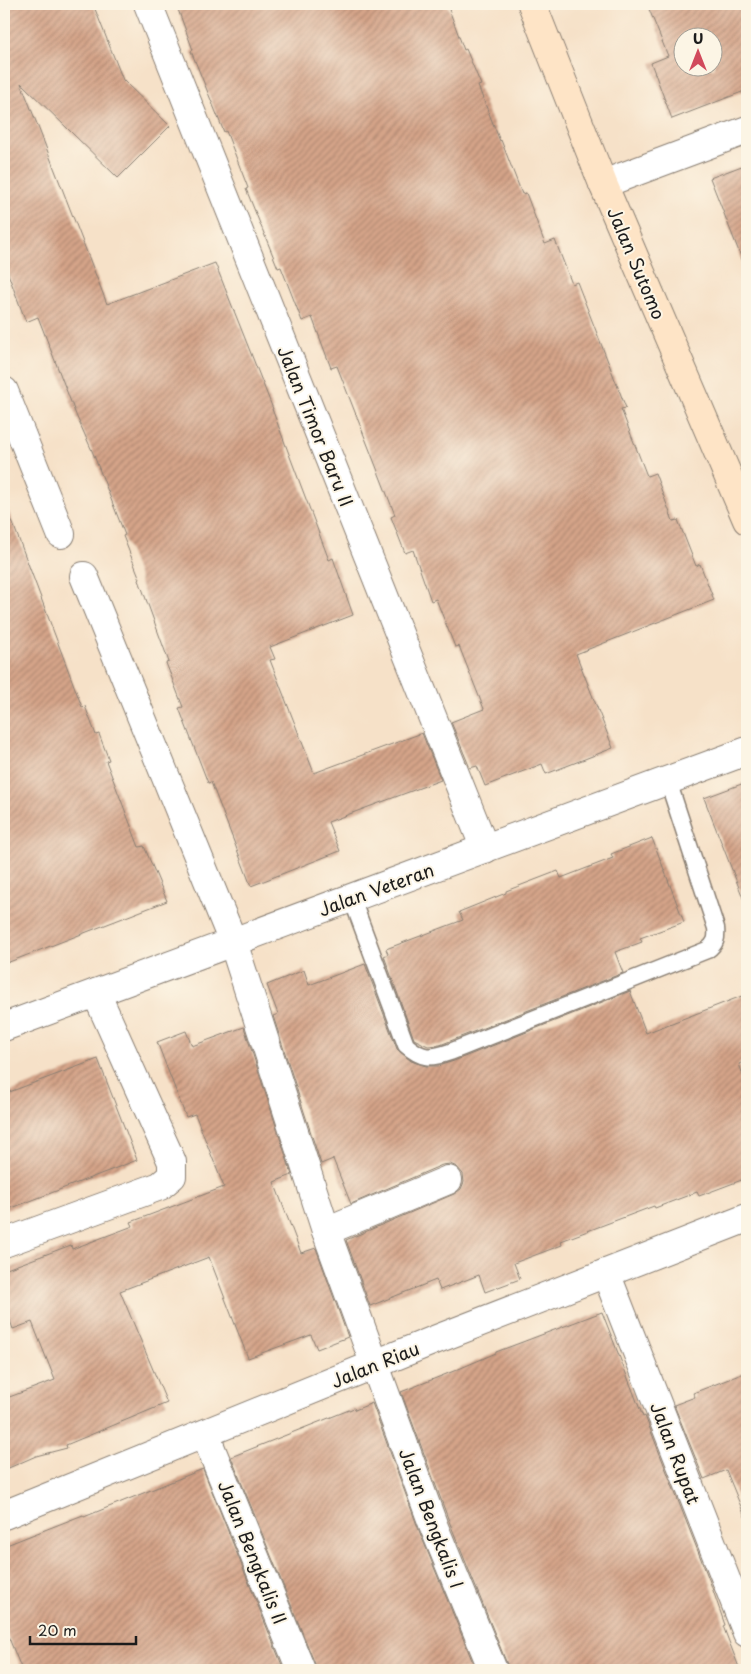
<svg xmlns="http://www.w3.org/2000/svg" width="751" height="1674" font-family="'Playpen Sans',sans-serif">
<defs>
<pattern id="building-hatch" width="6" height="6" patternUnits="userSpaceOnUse" patternTransform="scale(1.25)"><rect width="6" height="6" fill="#d5a489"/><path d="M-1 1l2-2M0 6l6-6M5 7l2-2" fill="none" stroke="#ac856f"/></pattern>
</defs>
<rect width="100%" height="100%" fill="#fcf5e5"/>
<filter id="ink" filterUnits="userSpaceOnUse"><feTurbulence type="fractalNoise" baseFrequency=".02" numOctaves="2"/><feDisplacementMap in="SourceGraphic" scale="10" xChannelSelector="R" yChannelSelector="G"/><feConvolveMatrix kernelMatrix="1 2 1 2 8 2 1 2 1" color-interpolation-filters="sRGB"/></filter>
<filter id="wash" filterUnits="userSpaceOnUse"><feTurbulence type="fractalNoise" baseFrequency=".0096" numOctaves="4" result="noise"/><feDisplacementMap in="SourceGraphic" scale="20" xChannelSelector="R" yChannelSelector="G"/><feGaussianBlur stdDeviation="1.12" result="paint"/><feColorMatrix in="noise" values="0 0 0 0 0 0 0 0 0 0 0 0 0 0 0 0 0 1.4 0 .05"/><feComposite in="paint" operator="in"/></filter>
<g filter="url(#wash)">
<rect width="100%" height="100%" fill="#f6e1c8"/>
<g id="blocks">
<g fill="url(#building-hatch)" fill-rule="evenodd">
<path d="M 4,4 L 93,4 L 123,80 L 170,126 L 118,178 L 21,83 L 107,304 L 215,263 L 273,409 L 272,409 L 329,560 L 333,558 L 353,615 L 270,647 L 275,659 L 270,660 L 314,773 L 422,733 L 441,780 L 328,822 L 340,851 L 251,886 L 211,782 L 208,783 L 179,708 L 183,707 L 166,663 L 169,662 L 139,580 L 140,579 L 123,536 L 125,535 L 93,453 L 76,415 L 38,317 L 26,322 L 4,263 Z"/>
<path d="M 176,4 L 447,4 L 464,50 L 466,49 L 481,85 L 478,86 L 500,141 L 501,140 L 522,194 L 526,193 L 545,244 L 555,240 L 572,284 L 577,282 L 626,408 L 621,409 L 647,476 L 655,473 L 673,521 L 678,520 L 696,566 L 700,564 L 714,600 L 576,654 L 613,748 L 546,774 L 542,764 L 485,786 L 477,766 L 470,768 L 451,722 L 484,709 L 459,646 L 455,647 L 436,599 L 431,601 L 413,550 L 405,553 L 391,517 L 395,515 L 337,366 L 331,368 L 312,317 L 302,321 L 281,267 L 278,268 L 246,189 L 248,188 L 226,131 L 224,132 L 191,51 L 193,50 Z"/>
<path d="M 647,4 L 747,4 L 747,90 L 672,119 L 651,63 L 668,56 ZM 684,38 L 714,38 L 714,68 L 684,68 Z"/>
<path d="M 747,164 L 747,267 L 745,267 L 710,178 Z"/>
<path d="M 6,505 L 82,707 L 85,706 L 96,735 L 99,734 L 109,760 L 106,761 L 139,847 L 144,846 L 167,901 L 4,964 L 4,506 Z"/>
<path d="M 747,782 L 747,902 L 745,903 L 704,798 Z"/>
<path d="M 652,838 L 684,922 L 640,938 L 642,942 L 615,952 L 623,973 L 440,1045 L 428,1046 L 414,1039 L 384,956 L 388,954 L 386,949 L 463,920 L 459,912 L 506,893 L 506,891 L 558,871 L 561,878 L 613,858 L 611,854 Z"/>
<path d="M 365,964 L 397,1049 L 411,1061 L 426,1066 L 438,1066 L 454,1061 L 630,991 L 646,1033 L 747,994 L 747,1060 L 739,1064 L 747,1086 L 747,1178 L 699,1196 L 697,1192 L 655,1208 L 654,1206 L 561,1241 L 562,1245 L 514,1263 L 520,1279 L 485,1292 L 479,1275 L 440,1290 L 436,1280 L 370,1306 L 346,1240 L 454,1194 L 461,1189 L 464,1182 L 463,1174 L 457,1167 L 450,1164 L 442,1165 L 351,1204 L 333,1159 L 321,1164 L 273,1016 L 278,1014 L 267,985 L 304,970 L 309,985 Z"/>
<path d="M 244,1027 L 292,1175 L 274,1182 L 301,1253 L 316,1248 L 348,1337 L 317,1349 L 311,1335 L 248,1358 L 209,1257 L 120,1291 L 167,1403 L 66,1445 L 67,1448 L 36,1456 L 4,1470 L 4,1399 L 55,1380 L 32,1322 L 13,1329 L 4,1304 L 4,1270 L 71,1245 L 72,1249 L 133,1226 L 131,1222 L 224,1187 L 195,1114 L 186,1117 L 157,1042 L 186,1031 L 192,1046 Z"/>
<path d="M 98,1059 L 137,1160 L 4,1211 L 4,1094 Z"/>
<path d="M 602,1312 L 643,1417 L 645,1416 L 710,1582 L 725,1625 L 723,1626 L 740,1670 L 508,1670 L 507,1664 L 449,1521 L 401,1392 L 454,1371 L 496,1353 L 496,1352 Z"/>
<path d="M 747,1372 L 747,1519 L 746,1519 L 726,1470 L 704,1479 L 674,1405 L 695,1397 L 693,1393 Z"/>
<path d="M 372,1403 L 420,1533 L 476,1670 L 316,1670 L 315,1664 L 231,1457 L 354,1408 L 355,1410 Z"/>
<path d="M 203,1469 L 284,1670 L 22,1670 L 4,1626 L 4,1546 L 83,1515 L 84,1517 Z"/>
</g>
</g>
</g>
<g filter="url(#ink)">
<use href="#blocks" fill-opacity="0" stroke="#897e72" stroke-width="1"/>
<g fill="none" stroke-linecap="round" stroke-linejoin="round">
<g stroke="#897e72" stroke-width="19">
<path id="service" d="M 352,899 L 406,1045 C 422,1059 430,1059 450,1052 L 707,950 C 716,944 717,938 716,928 L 668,781"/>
</g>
<g stroke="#897e72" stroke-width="30">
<g id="minor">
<path d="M 148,4 L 485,849"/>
<path d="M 603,184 L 747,130"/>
<path d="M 4,391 L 61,534"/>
<path d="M 84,576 L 233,942 L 326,1231 L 434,1527 L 493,1670"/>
<path d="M 326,1231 L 448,1180"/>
<path d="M 4,1243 L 160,1186 L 172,1176 L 172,1162 L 96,993"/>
<path d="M 606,1273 L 747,1633"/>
<path d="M 205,1434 L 301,1670"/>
<path d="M 4,1515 L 437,1339 L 747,1218"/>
</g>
</g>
<g stroke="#897e72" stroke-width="30">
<path id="tertiary" d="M 4,1027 L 747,751"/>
</g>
<g stroke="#897e72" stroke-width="30">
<path id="secondary" d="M 532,4 L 603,184 L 747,520"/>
</g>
<use href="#service" stroke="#fff" stroke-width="16"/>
<use href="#minor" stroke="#fff" stroke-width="28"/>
<use href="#tertiary" stroke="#fff" stroke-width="28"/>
<use href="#secondary" stroke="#fee4c6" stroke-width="28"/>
</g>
</g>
<g text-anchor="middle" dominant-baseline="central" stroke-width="4" stroke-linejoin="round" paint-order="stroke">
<g font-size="18" fill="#1c1c1c" stroke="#fcf5e5">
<text transform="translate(637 263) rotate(67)">Jalan Sutomo</text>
<text transform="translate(316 426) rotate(68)">Jalan Timor Baru II</text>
<text transform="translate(376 889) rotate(-20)">Jalan Veteran</text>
<text transform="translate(375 1364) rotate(-22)">Jalan Riau</text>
<text transform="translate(676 1453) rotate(69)">Jalan Rupat</text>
<text transform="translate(432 1518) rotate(69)">Jalan Bengkalis I</text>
<text transform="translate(253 1552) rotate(68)">Jalan Bengkalis II</text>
</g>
</g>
<rect width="751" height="1674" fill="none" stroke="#fcf5e5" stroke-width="20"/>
<g transform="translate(698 52)"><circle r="24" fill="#fcf5e5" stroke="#a29e95"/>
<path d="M0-4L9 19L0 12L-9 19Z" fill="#d1495b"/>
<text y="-8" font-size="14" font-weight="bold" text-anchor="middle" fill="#1c1c1c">U</text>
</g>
<path d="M30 1636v8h106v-8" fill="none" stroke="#1c1c1c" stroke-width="2.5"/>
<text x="38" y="1636" font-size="15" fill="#1c1c1c" stroke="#fcf5e5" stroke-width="4" paint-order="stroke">20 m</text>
</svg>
